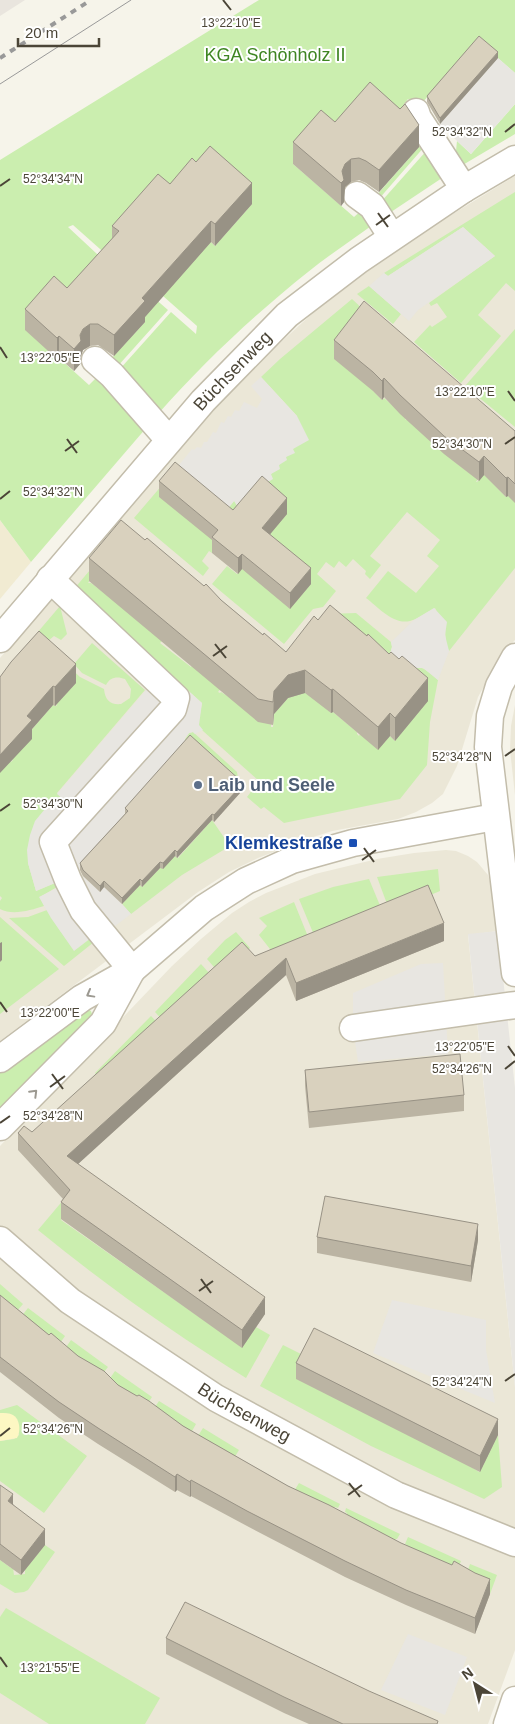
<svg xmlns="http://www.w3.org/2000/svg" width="515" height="1724" font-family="Arial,sans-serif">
<rect width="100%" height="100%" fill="#f6f4ea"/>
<g fill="#ebe7d7">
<path d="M 515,176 L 515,640 L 503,653 L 478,697 L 457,766 L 443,794 L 432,803 L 416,812 L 398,819 L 332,831 L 307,839 L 258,858 L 229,872 L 198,892 L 0,1041 L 0,658 L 184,441 L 240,380 L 279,344 L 314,312 L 392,253 L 438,223 Z"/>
<path d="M 515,705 L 515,795 L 510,750 L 511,726 Z"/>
<path d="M 446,850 L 456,851 L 468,856 L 477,862 L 488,875 L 493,890 L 498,931 L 468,935 L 515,1387 L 515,1535 L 413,1492 L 206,1378 L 107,1312 L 28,1251 L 0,1227 L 0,1146 L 172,966 L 201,939 L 232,913 L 249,902 L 266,893 L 315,874 L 377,859 L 414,853 Z"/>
<path d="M 0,1258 L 62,1310 L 196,1397 L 305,1462 L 402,1510 L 515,1555 L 515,1650 L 488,1724 L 0,1724 Z"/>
</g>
<path fill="#e9e5de" d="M 0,0 L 25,0 L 0,16 Z"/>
<path fill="#f1ebd2" d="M 0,520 L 31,562 L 0,599 Z"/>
<g fill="#cbeeaf" fill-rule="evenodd">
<path d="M 259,0 L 515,0 L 515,73 L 477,40 L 416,110 L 412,102 L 408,99 L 404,104 L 414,112 L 425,146 L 378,200 L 376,196 L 411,156 L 293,164 L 354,217 L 363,209 L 374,224 C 352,240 329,255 308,272 C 254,315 204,362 158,414 L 119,370 L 171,312 L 196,334 L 197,326 L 163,296 L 109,257 L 73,225 L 68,227 L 111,267 L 115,264 L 168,310 L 117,367 L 110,360 L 145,322 L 104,270 L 58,359 L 59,358 L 89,385 L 99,375 L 147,427 L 31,562 L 0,520 L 0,160 ZM 238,192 L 252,204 L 215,246 L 211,242 Z"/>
<path d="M 515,104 L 515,134 L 461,166 L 456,151 L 457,141 L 471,154 Z"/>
<path d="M 428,149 L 445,176 L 388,214 L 380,203 Z"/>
<path d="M 515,192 L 515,291 L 506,283 L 478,315 L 501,336 L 461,383 L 414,342 L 430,325 L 432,327 L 447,317 L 437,303 L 431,306 L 429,303 L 495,256 L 463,227 L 388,276 L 384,273 Z"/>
<path d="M 369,286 L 401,314 L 393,324 L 357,294 Z"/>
<path d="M 352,299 L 365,311 L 361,378 L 382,400 L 384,398 L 406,417 L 405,419 L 406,420 L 408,419 C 430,441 452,461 478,479 L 476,482 L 477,482 L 484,474 L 506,497 L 508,495 L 515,501 L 515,568 L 449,651 L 446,644 L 445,628 L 435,608 C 427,612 418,619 410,621 C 393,625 378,607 366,598 L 388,571 L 416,593 L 439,566 L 427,556 L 440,540 L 407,512 L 370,556 L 381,565 L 370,579 L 365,574 L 366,571 L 353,559 L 346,567 L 339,561 L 334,568 L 326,562 L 317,574 L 336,591 L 323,607 L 313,609 L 284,644 L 212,584 L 227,566 L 237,574 L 242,569 L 233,526 L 222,516 L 234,501 L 271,474 L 293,449 L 297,416 L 261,377 L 280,359 Z"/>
<path d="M 515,329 L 515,427 L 465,386 Z"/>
<path d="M 175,470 L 218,545 L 212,553 L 209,551 L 202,561 L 209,568 L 203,576 L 134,518 Z"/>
<path d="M 127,526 L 121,543 L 88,583 L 91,583 L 164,639 L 160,643 L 191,667 L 194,663 L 222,687 L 218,692 L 220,693 L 221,692 L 271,724 L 271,727 L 273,727 L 274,714 L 288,698 L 294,696 L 300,684 L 330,712 L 333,712 L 357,732 L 357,734 L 359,736 L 360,734 L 378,749 L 390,736 L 395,741 L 413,670 C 422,663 431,674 438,680 L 430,722 L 427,765 L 400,799 L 284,823 L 264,807 L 261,809 L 247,797 L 259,781 L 203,731 L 198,725 L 202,703 L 74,589 Z"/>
<path d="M 60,606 L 67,634 L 61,640 L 54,636 L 48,641 L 37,633 Z"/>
<path d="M 356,613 L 391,642 L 392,647 L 389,657 L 327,614 Z"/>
<path d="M 92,643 L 145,690 L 57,793 L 71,806 L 28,863 L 36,891 L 55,883 L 57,887 L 40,897 L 44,906 C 31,910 13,916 0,909 L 0,901 L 2,898 L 0,896 L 0,769 L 9,760 L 11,762 L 13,760 L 11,758 L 27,735 L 53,705 L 56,706 L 57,705 L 55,703 L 48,647 L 80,677 L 104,689 C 105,700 110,705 121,704 L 130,698 L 131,689 L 125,679 C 117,676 110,677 106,685 L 82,673 L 74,664 Z"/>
<path d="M 193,732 L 237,772 L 238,779 L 184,741 L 189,733 Z"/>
<path d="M 212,820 L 230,846 L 182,875 L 131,914 L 122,904 L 140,885 L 142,887 L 160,868 L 175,856 L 178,858 Z"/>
<path d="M 438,869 L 440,891 L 390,912 L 377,877 Z"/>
<path d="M 369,879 L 386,920 L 319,947 L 299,899 L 333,887 Z"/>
<path d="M 294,902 L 313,949 L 277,958 L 259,935 L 267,926 L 259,918 Z"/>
<path d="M 47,910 L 61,932 L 91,938 L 94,942 L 64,966 L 9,918 L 28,917 Z"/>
<path d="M 0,917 L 59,969 L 0,1014 L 0,962 L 1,960 L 0,959 Z"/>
<path d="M 236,932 L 250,948 L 220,974 L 207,959 L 225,940 Z"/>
<path d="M 201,964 L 217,982 L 168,1026 L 155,1012 Z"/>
<path d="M 87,1009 L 91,1011 L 93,1017 L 0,1113 L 0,1072 L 83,1011 Z"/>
<path d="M 151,1016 L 164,1030 L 104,1084 L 95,1073 Z"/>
<path d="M 70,1192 L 61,1220 L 242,1347 L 256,1327 L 270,1335 L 246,1378 C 173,1333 104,1284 38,1230 Z"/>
<path d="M 0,1284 L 23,1304 L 11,1318 L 0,1312 Z"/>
<path d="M 28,1308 L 65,1336 L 54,1352 L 17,1322 Z"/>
<path d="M 71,1340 L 108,1367 L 96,1382 L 60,1356 Z"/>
<path d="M 283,1345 L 307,1357 L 479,1472 L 498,1435 L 502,1487 L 484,1499 L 371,1446 L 260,1386 Z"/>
<path d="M 115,1371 L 152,1397 L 142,1412 L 104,1387 Z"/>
<path d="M 159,1401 L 196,1424 L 187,1440 L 149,1416 Z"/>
<path d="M 17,1405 L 87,1456 L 44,1513 L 0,1481 L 0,1441 L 14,1439 L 19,1435 L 11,1414 L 0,1413 L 0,1410 Z"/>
<path d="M 203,1428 L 239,1450 L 228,1468 L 193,1444 Z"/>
<path d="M 299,1483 L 340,1504 L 338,1508 L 335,1507 L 327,1514 L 288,1501 Z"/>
<path d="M 346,1508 L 400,1534 L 397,1539 L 396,1539 L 388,1545 L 345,1523 L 347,1513 L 345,1512 Z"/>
<path d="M 408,1537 L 461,1561 L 459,1566 L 452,1573 L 406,1554 L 407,1545 L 405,1544 Z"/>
<path d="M 45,1545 L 55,1552 L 28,1590 L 24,1592 L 15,1593 L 0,1584 L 0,1560 L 11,1568 L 13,1568 L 14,1575 L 25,1574 L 25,1567 L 28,1566 Z"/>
<path d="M 470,1564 L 497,1575 L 490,1594 L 468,1570 Z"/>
<path d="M 6,1608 L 160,1698 L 145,1724 L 49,1724 L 0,1693 L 0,1617 Z"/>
</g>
<path fill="#fdf7c3" d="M 0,1413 C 4,1413 9,1413 13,1415 C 20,1419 21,1431 17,1438 L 0,1441 Z"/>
<g fill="#e8e6e1">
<path d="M 498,58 L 515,73 L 515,104 L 471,154 L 439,124 Z"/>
<path d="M 463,227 L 495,256 L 418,310 L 409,321 L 369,286 L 384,273 L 388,276 Z"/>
<path d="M 261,377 L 297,416 L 309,440 L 293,449 L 295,453 L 286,457 L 287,460 L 279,465 L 280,469 L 271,474 L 273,479 L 265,484 L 239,509 L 234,501 L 222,516 L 175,470 L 192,449 L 194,450 L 197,447 L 201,448 L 204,442 L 207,442 L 213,432 L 216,433 L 221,422 L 224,423 L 228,416 L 231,417 L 235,410 L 239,411 L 244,402 L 257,408 L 262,399 L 251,386 Z"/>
<path d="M 434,608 L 447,622 L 445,635 L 449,651 L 438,680 L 423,668 L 416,668 L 413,670 L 389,657 L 392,647 L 391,642 L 414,620 Z"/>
<path d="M 164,669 L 202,703 L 199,725 L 203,730 L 195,734 L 193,732 L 189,733 L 185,738 L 185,742 L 124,813 L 128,817 L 78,872 L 100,892 L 104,887 L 122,904 L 131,914 L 94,942 L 91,938 L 74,951 L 51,918 L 39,897 L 57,888 L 55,883 L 36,891 L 28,863 L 27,850 L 30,835 L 35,821 L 54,798 L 68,810 L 71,806 L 57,794 Z"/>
<path d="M 498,931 L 515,1088 L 515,1387 L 468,934 Z"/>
<path d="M 443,963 L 448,1054 L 358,1062 L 353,1028 L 353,993 L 421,964 Z"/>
<path d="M 392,1300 L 486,1320 L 486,1350 L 495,1403 L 373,1353 Z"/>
<path d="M 408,1634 L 467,1657 L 445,1715 L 381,1690 Z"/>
</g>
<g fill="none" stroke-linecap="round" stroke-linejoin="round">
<g stroke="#c3bdab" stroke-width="29">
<g id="minor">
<path d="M 416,112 L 418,118 L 464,189"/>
<path d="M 357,195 L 372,206 L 392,237"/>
<path d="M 95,360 L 112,375 L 169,440"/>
<path d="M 50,579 L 176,698 L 173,709 L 53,842 L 68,880 L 83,910 L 132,970"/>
<path id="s1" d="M 0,639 L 203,401 L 287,315 L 359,260 L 464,189 L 515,159"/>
<path d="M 515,657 L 499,686 L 490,716 L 488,747 L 515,973"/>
<path d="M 353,1028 L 515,1005"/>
<path d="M 0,1059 L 82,998 L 132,970 L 204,908 L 246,881 L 292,860 L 353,843 L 495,817"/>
<path d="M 0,1127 L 103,1023 L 132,970"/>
<path id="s2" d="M 0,1240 L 70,1301 L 216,1398 L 396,1495 L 515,1543"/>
<path d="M 507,1724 L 515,1700"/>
</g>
</g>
<use href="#minor" stroke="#fff" stroke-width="26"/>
<path stroke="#999" stroke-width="1" d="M 0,84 L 131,0"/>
<path stroke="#999" stroke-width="4" stroke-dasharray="6 6" stroke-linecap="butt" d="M 0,58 L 91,0"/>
</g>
<g fill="#bbb4a3">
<path d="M 498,58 L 440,124 L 427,102 L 427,96 Z"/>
<path d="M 335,122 L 419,147 L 379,192 L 366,183 L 359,180 L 351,182 L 345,187 L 344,202 L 341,206 L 293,164 L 293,142 Z"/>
<path d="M 196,162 L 252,204 L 215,246 L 211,242 L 145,317 L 145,322 L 114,356 L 98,345 L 90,346 L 83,350 L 81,356 L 81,363 L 74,371 L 59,358 L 57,359 L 25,330 L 25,309 L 67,288 L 112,239 L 112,226 L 170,184 Z"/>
<path d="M 334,340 L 515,431 L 515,503 L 508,496 L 506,497 L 484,475 L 479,481 L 444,454 L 400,414 L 384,397 L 382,400 L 373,391 L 334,359 Z"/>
<path d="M 159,481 L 233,510 L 287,514 L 270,534 L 311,584 L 290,609 L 242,569 L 238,574 L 212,553 L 212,540 L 159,497 Z"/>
<path d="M 145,540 L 221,600 L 263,635 L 286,652 L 318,620 L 428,701 L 395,741 L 390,736 L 378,750 L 333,712 L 331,713 L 305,693 L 288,698 L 274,714 L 273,725 L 258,722 L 89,581 L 89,558 Z"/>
<path d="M 0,677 L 76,683 L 55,706 L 53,705 L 32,729 L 32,739 Z"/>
<path d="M 241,787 L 240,789 L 240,793 L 214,822 L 212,820 L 177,858 L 175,856 L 163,869 L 160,868 L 142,887 L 140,885 L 122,904 L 104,887 L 100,892 L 83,876 L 80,870 L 80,863 L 125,814 L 125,808 Z"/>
<path d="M 444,941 L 296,1001 L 286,975 L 78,1164 L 265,1314 L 242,1348 L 61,1219 L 61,1202 L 63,1199 L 18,1150 L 18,1133 L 32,1132 L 255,956 Z"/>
<path d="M 305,1070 L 464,1095 L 464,1111 L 309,1128 L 305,1086 Z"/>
<path d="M 317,1237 L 478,1240 L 471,1282 L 317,1253 Z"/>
<path d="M 0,1295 L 49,1335 L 78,1356 L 118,1385 L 183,1426 L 288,1486 L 490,1594 L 475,1634 L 406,1605 L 345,1577 L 247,1526 L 191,1496 L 190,1497 L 177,1490 L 175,1492 L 98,1444 L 59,1418 L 0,1372 Z"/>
<path d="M 296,1363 L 498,1435 L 480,1472 L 296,1379 Z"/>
<path d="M 0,1485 L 13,1504 L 45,1545 L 21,1575 L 0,1560 Z"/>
<path d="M 166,1638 L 438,1724 L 309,1724 L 284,1713 L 166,1654 Z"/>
</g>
<g fill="#989285">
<path d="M 498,52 L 498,58 L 440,124 L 440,118 Z"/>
<path d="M 419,125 L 419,147 L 379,192 L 379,170 Z"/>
<path d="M 351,159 L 351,182 L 345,187 L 344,202 L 341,206 L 341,183 L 342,171 L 345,164 Z"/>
<path d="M 252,183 L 252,204 L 215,246 L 215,224 Z"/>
<path d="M 211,221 L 211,242 L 145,317 L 145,322 L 114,356 L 114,335 L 142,298 Z"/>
<path d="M 90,324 L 90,346 L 83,350 L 81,356 L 81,363 L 74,371 L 74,349 L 83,329 Z"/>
<path d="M 59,336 L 59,358 L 57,359 L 57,338 Z"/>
<path d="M 384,378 L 384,397 L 382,400 L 382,381 Z"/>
<path d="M 484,456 L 484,475 L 479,481 L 479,462 Z"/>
<path d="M 508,477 L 508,496 L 506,497 L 506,478 Z"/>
<path d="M 287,498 L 287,514 L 262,544 L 262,528 Z"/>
<path d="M 242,554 L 242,569 L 238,574 L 238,558 Z"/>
<path d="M 311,568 L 311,584 L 290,609 L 290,593 Z"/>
<path d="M 76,664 L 76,683 L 55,706 L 55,687 Z"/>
<path d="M 305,670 L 305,693 L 288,698 L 274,714 L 273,725 L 274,691 L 288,675 Z"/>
<path d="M 428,678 L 428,701 L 395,741 L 395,718 Z"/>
<path d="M 53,686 L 53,705 L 32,729 L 32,739 L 0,773 L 0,755 L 27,716 Z"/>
<path d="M 333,689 L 333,712 L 331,713 L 331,690 Z"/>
<path d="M 390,713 L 390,736 L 378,750 L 378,727 Z"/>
<path d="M 241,781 L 240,793 L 214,822 L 214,815 Z"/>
<path d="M 212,814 L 212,820 L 177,858 L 177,852 Z"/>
<path d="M 175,850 L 175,856 L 163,869 L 163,863 Z"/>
<path d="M 160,862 L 160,868 L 142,887 L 142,881 Z"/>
<path d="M 140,879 L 140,885 L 122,904 L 122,898 Z"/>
<path d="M 104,881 L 104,887 L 100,892 L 100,886 Z"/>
<path d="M 444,923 L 444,941 L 296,1001 L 296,983 Z"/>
<path d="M 2,942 L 2,960 L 0,962 L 0,943 Z"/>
<path d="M 286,958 L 286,975 L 67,1174 L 67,1156 Z"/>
<path d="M 478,1224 L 478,1240 L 471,1282 L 471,1266 Z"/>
<path d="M 265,1297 L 265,1314 L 242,1348 L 242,1330 Z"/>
<path d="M 498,1419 L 498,1435 L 480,1472 L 480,1456 Z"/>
<path d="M 177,1474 L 177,1490 L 175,1492 L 175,1477 Z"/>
<path d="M 191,1480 L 191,1496 L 190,1497 L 190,1482 Z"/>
<path d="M 13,1494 L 13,1510 L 8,1501 Z"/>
<path d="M 45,1529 L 45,1545 L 21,1575 L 21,1560 Z"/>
<path d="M 490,1579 L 490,1594 L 475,1634 L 475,1618 Z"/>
</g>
<g fill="#d9d1be" stroke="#989285">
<path d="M 479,36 L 498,52 L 440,118 L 427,96 Z"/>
<path d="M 370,82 L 400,109 L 405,104 L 419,125 L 379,170 L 366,161 L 359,158 L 351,159 L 345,164 L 342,171 L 344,180 L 341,183 L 293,142 L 321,110 L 335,122 Z"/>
<path d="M 210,146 L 252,183 L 215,224 L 211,221 L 142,298 L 145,301 L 114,335 L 98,324 L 90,324 L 83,329 L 80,335 L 81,341 L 74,349 L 59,336 L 57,338 L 25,309 L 54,276 L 67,288 L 119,231 L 112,226 L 158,174 L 170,184 L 192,158 L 196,162 Z"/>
<path d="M 364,301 L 515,431 L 515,484 L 508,477 L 506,478 L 484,456 L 479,462 L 444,436 L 400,395 L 384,378 L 382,381 L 373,372 L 334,340 Z"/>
<path d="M 175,462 L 233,510 L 262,476 L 287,498 L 262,528 L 311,568 L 290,593 L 242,554 L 238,558 L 212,537 L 218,530 L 159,481 Z"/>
<path d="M 121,520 L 145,540 L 147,538 L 204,586 L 206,584 L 221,600 L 263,635 L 264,633 L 286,652 L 314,616 L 318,620 L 330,605 L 367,636 L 368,634 L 389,654 L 391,652 L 399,659 L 402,656 L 428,678 L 395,718 L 390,713 L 378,727 L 333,689 L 331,690 L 305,670 L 288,675 L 274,691 L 273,702 L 258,699 L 89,558 Z"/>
<path d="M 39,631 L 76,664 L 55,687 L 53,686 L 27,716 L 32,720 L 0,755 L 0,677 L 11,662 Z"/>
<path d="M 190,735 L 241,781 L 238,785 L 240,787 L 214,815 L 212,814 L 177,852 L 175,850 L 163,863 L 160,862 L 142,881 L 140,879 L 122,898 L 104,881 L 100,886 L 83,870 L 80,863 L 128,811 L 125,808 Z"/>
<path d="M 428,885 L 444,923 L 296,983 L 286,958 L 67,1156 L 265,1297 L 242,1330 L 61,1202 L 70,1190 L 18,1133 L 24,1126 L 32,1132 L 242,942 L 255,956 Z"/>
<path d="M 460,1054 L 464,1095 L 309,1112 L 305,1070 Z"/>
<path d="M 325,1196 L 478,1224 L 471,1266 L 317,1237 Z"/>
<path d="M 0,1295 L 49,1335 L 51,1333 L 78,1356 L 104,1371 L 118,1385 L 137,1396 L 139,1395 L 149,1401 L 183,1426 L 288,1486 L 329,1505 L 401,1543 L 452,1565 L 454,1561 L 475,1573 L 490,1579 L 475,1618 L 406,1590 L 345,1561 L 247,1511 L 191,1480 L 190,1482 L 177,1474 L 175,1477 L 98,1428 L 59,1402 L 0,1357 Z"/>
<path d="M 314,1328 L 498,1419 L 480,1456 L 296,1363 Z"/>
<path d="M 0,1485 L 13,1494 L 8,1501 L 45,1529 L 21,1560 L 0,1544 Z"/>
<path d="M 185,1602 L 369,1691 L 438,1721 L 437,1724 L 343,1724 L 284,1697 L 166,1638 Z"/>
</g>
<defs><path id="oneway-chevron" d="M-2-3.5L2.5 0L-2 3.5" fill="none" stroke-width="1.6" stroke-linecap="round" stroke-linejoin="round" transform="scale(1.25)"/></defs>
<g stroke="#9c9991">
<use href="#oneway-chevron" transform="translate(90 994) rotate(151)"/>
<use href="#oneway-chevron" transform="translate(34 1093) rotate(-45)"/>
</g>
<path fill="none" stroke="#4b4537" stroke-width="2" d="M 223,0 L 231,10M 505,132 L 515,124M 0,186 L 10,179M 378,213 L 388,227M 376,225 L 390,215M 0,347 L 7,358M 508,391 L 515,401M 67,439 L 77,453M 505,444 L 515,437M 65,451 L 79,441M 0,499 L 10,491M 215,644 L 226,658M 213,656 L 227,646M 505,756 L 515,749M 0,811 L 10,804M 364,848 L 374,862M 362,860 L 376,850M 0,1002 L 7,1012M 508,1046 L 515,1056M 505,1069 L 515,1061M 52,1074 L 63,1089M 50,1087 L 65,1076M 0,1123 L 10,1116M 201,1279 L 211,1293M 199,1291 L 213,1281M 505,1381 L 515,1374M 0,1436 L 10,1428M 349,1483 L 360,1497M 348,1495 L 362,1485M 0,1657 L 7,1667"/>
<circle fill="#5c6f8a" stroke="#fff" stroke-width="2" cx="198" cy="785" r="5"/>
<rect fill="#1a4fb4" stroke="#fff" stroke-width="2" x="348" y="838" width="10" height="10" rx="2.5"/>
<g text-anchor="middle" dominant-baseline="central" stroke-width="4" stroke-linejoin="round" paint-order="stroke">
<g font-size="18" fill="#3e8522" stroke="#fff">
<text x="275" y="55">KGA Schönholz II</text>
</g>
<g font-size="18" fill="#4b4537" stroke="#fff">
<text stroke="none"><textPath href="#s1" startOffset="355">Büchsenweg</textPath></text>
<text stroke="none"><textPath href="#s2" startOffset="300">Büchsenweg</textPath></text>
</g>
<g font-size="18" font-weight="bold" fill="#4e5e75" stroke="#fff" text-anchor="start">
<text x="208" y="785">Laib und Seele</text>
</g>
<g font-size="18" font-weight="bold" fill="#164399" stroke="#fff" text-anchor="end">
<text x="343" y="843">Klemkestraße</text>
</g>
</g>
<g font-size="12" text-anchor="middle" fill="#4b4537" stroke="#fff" stroke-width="4" stroke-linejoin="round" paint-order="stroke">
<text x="231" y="27">13°22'10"E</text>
<text x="462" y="136">52°34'32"N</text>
<text x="53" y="183">52°34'34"N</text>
<text x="50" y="362">13°22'05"E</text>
<text x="465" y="396">13°22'10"E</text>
<text x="462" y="448">52°34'30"N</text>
<text x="53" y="496">52°34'32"N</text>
<text x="462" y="761">52°34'28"N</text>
<text x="53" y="808">52°34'30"N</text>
<text x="50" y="1017">13°22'00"E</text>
<text x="465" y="1051">13°22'05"E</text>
<text x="462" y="1073">52°34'26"N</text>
<text x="53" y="1120">52°34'28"N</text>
<text x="462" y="1386">52°34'24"N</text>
<text x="53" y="1433">52°34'26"N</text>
<text x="50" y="1672">13°21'55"E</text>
</g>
<g transform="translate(475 1684) rotate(324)" stroke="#ffffff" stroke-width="4" paint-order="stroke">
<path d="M0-4L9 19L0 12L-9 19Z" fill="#4b4537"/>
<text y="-8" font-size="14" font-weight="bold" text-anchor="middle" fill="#4b4537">N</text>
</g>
<path d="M18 38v8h81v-8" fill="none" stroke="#4b4537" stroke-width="2.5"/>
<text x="25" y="38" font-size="15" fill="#4b4537" stroke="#ffffff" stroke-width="4" paint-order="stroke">20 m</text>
</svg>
